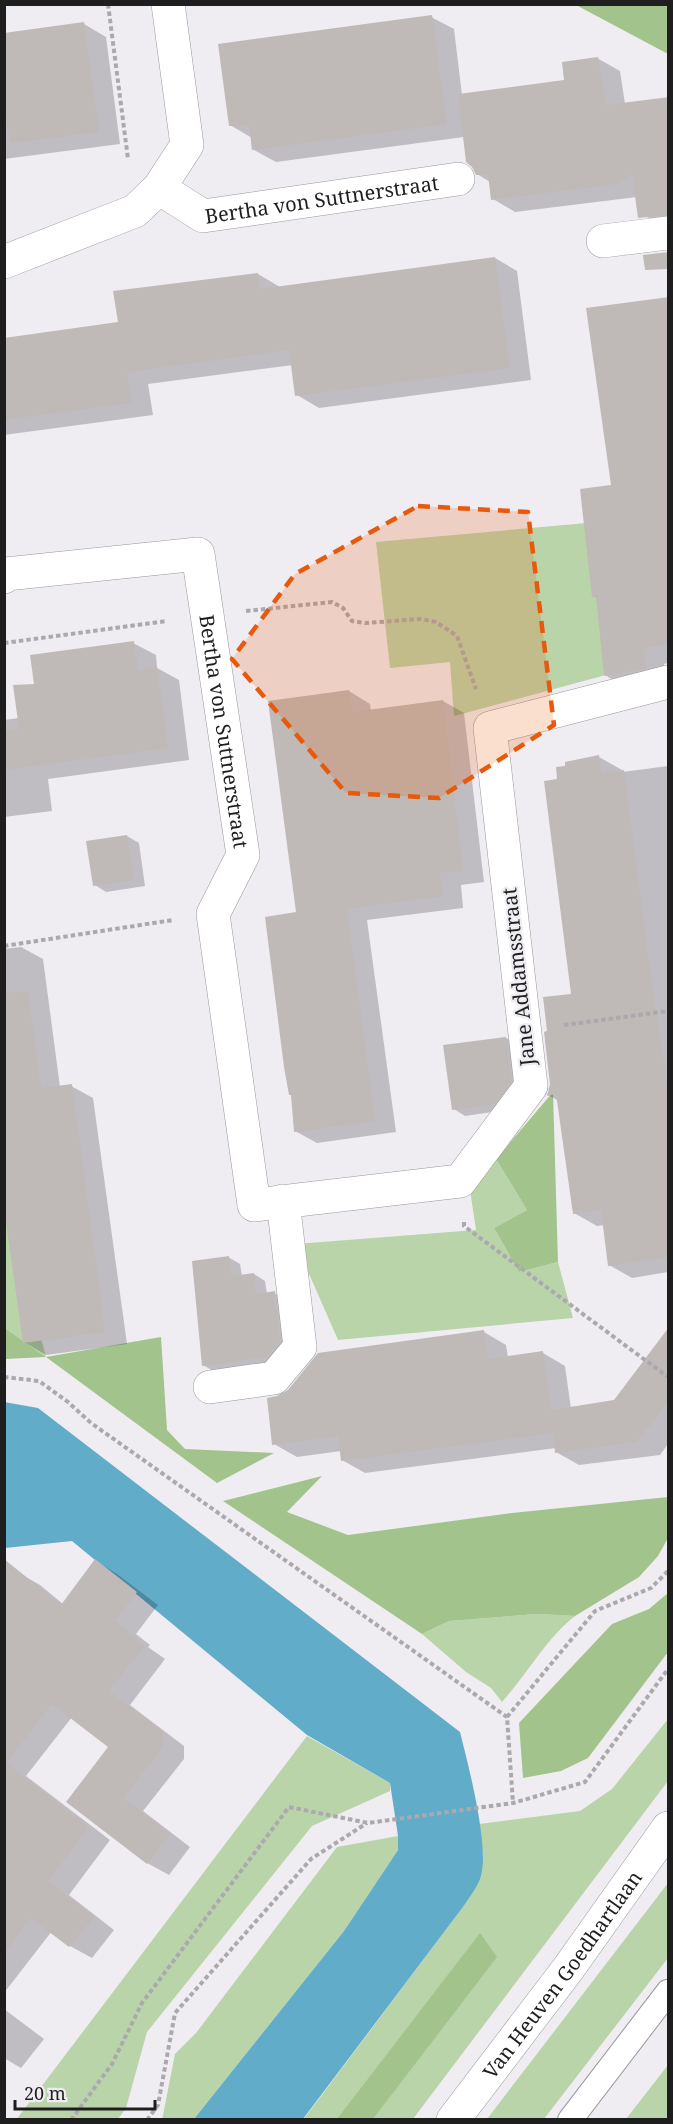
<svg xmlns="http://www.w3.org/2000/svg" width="673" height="2124" font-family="'Noto Serif',serif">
<rect width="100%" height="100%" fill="#efedf2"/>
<g fill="#bad4aa">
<path d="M 598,522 L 617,672 L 454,716 L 450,662 L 390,668 L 376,542 Z"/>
<path d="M 4,1093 L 39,1330 L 46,1357 L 5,1328 Z"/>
<path d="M 496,1159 L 527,1210 L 494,1228 L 519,1272 L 558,1262 L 573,1318 L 338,1340 L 296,1244 L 476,1230 L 470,1190 Z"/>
<path d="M 537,1614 L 575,1616 C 546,1639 527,1674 502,1702 L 491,1688 L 466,1672 L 422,1634 L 449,1621 Z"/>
<path d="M 668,1719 L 668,1781 L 413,2119 L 303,2120 L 463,1907 L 483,1855 L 479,1824 L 580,1811 L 612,1789 Z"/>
<path d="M 307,1736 L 390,1783 L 390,1791 L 312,1826 L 147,2032 L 126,2108 L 118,2119 L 16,2120 Z"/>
<path d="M 398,1836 L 398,1850 L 344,1931 L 194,2119 L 162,2120 L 175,2054 L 196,2033 L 337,1847 Z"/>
<path d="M 668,1883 L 668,1958 L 544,2119 L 487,2119 Z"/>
<path d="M 668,2065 L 668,2119 L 626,2119 Z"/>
</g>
<g fill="#a2c48c">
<path d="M 576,5 L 668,5 L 668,54 Z"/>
<path d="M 553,1092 L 558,1262 L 519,1272 L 494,1228 L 527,1210 L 496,1159 Z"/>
<path d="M 5,1328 L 46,1357 L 161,1337 L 167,1430 L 185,1449 L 274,1453 L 217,1483 L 46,1357 L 5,1359 Z"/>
<path d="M 322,1476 L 287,1512 L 348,1535 L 512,1513 L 668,1497 L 668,1538 L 658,1556 L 639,1577 L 575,1616 L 537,1614 L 449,1621 L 422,1634 L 223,1501 Z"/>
<path d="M 668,1593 L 668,1652 L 588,1758 L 561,1771 L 523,1778 L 519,1723 L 612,1624 L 649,1609 Z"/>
<path d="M 480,1933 L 497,1957 L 373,2119 L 337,2119 Z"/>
</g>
<path fill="#61acc9" d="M 4,1402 L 38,1408 L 460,1732 C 468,1764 491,1851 480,1879 C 476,1889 468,1899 463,1907 L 303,2119 L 194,2119 L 344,1931 L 398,1850 L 398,1836 L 390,1783 L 307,1735 L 72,1541 L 5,1548 Z"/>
<g fill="#0003">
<path d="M 431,17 L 454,29 L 462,95 L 566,81 L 597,58 L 620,71 L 625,104 L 668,98 L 668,224 L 661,225 L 639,212 L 637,197 L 515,212 L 493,199 L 490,182 L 477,174 L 464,137 L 276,162 L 254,150 L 252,138 L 230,125 Z"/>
<path d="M 84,24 L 106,37 L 120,144 L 4,159 L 4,34 Z"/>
<path d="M 495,258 L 517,271 L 531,380 L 319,408 L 297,395 L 293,365 L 148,384 L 153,415 L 4,435 L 4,339 L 119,324 L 258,274 L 280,287 Z"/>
<path d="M 668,298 L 668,663 L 664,664 L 666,680 L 626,688 L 605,675 L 598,598 L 594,596 L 612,486 Z"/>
<path d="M 133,643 L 156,655 L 157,668 L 179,680 L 189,760 L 48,779 L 52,811 L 4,817 L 4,720 L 19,718 L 35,685 Z"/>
<path d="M 349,691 L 370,704 L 371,711 L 443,701 L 464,713 L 484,882 L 461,885 L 463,908 L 367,920 L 396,1132 L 317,1143 L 295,1131 L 298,914 Z"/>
<path d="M 599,757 L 622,770 L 622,772 L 668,766 L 668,1272 L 632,1278 L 609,1265 L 605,1225 L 597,1226 L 574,1213 L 559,1101 L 548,1095 L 551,1084 L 548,1033 L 573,995 L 559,780 Z"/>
<path d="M 127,836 L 139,843 L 145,886 L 106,892 L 95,885 Z"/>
<path d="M 21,947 L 43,959 L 60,1087 L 71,1086 L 93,1098 L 127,1344 L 46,1355 L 24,1342 L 4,1187 L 4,949 Z"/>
<path d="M 506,1038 L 518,1045 L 523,1088 L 506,1110 L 465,1116 L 454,1109 L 445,1046 Z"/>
<path d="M 228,1257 L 240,1264 L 242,1276 L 254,1274 L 265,1281 L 267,1294 L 274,1293 L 286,1300 L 292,1348 L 279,1363 L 215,1372 L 203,1365 Z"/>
<path d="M 668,1331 L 668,1444 L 660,1455 L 579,1465 L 556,1452 L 556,1448 L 365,1473 L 342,1460 L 341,1451 L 297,1457 L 274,1444 L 484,1332 L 506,1345 L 508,1358 L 543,1353 L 565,1366 L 571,1409 L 615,1401 Z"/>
<path d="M 96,1561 L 117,1574 L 158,1605 L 136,1634 L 150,1645 L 148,1647 L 165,1659 L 130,1705 L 184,1746 L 184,1759 L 143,1811 L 190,1847 L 169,1875 L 147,1863 L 68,1802 L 110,1747 L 72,1717 L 26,1776 L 110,1840 L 69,1895 L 114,1930 L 92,1958 L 70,1946 L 52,1931 L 4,1993 L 4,1592 L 19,1573 L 40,1585 L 63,1604 Z"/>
<path d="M 4,2009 L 44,2039 L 21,2068 L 4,2058 Z"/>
</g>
<g fill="#bfbab8">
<path d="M 432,15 L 447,124 L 252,150 L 249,125 L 229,126 L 218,44 Z"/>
<path d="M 84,22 L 99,132 L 10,143 L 4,97 L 4,33 Z"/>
<path d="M 598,57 L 606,105 L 669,97 L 669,215 L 638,218 L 632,174 L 618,184 L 491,200 L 488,174 L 476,175 L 472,167 L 466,162 L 458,94 L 564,80 L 562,62 Z"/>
<path d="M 669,252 L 669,269 L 645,270 L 643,255 Z"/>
<path d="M 495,257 L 510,368 L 295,396 L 289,350 L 127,372 L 131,403 L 4,420 L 4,338 L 118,322 L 113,291 L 258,273 L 260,289 Z"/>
<path d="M 669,297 L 669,644 L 644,648 L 646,668 L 604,676 L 596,596 L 592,597 L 580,489 L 611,485 L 586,308 Z"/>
<path d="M 134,641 L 138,672 L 157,666 L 168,748 L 4,770 L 4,731 L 19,729 L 13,685 L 34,684 L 30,655 Z"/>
<path d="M 349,690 L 352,712 L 443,700 L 463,871 L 440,873 L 443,896 L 347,909 L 375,1121 L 294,1132 L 291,1095 L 289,1095 L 284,1067 L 265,917 L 296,912 L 268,701 Z"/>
<path d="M 599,755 L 601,773 L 624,770 L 647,948 L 669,1096 L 669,1257 L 608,1266 L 601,1210 L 573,1214 L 556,1094 L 547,1096 L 550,1084 L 544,1032 L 547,1031 L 543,997 L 571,994 L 544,781 L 557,779 L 556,767 L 565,766 L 565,762 Z"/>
<path d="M 127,835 L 134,880 L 93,886 L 86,841 Z"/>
<path d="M 28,991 L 41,1088 L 72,1084 L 105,1332 L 23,1343 L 4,1208 L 4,993 Z"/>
<path d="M 506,1037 L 512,1081 L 495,1104 L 452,1110 L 443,1045 Z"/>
<path d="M 229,1256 L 232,1276 L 254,1273 L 256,1294 L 275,1291 L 280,1341 L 267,1357 L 202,1366 L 192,1261 Z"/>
<path d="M 669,1327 L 669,1401 L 637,1442 L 555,1453 L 553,1433 L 341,1461 L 338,1436 L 272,1445 L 267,1398 L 277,1396 L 288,1390 L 318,1353 L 484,1330 L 488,1359 L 543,1351 L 551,1410 L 614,1400 Z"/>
<path d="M 4,1559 L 61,1605 L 95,1559 L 137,1592 L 115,1621 L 129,1632 L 128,1634 L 144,1646 L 109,1691 L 163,1732 L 163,1747 L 123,1798 L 170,1834 L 147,1864 L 66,1802 L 108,1747 L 52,1704 L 6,1763 L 89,1827 L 48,1881 L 94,1917 L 69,1947 L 31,1918 L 4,1953 Z"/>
</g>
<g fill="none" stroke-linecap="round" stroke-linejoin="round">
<g stroke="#99979c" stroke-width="26">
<path id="lane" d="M 570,2120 L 668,1992"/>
</g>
<g stroke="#99979c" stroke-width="34">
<g id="street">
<path id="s1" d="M 159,188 L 203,216 L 458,179"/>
<path d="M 603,241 L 668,233"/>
<path d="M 4,262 L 135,211 L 159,188 L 187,145 L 168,4"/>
<path id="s2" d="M 4,577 L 6,574 L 198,554 L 243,855 L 213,914 L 254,1205 L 460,1181 L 531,1086 L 490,728 L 668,682"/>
<path d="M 210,1387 L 274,1378 L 300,1347 L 283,1201"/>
</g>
</g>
<g stroke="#99979c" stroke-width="34">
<g id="secondary">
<path id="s3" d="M 453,2120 L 568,1969 L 668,1828"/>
</g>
</g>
<g stroke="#aba9ad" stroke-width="4" stroke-dasharray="4.5 3" stroke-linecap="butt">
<path d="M 108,4 L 128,159"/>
<path d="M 246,611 L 332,602 L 343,608 L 352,621 L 365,623 L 421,619 L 436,622 L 457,636 L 476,689"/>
<path d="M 4,643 L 167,621"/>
<path d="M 4,946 L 173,920"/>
<path d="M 564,1025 L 668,1011"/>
<path d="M 464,1222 L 464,1226 L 668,1377"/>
<path d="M 4,1377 L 39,1381 L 68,1402 L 91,1423 L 507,1717 L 513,1803"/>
<path d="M 507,1717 L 595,1611 L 651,1588 L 668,1571"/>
<path d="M 71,2120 L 112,2064 L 142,2003 L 289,1807 L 368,1823 L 513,1803 L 585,1782 L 668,1669"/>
<path d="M 147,2120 L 158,2105 L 175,2013 L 311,1859 L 367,1823"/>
</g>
<use href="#lane" stroke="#fff" stroke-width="24"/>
<use href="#street" stroke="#fff" stroke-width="33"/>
<use href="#secondary" stroke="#fff" stroke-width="33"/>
</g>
<path fill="#e8590c" fill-opacity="0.2" stroke="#e8590c" stroke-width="4.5" stroke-dasharray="12 8" stroke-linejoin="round" d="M 418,506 L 528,512 L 554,725 L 439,798 L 346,793 L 232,659 L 295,574 Z"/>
<g text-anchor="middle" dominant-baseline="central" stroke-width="4.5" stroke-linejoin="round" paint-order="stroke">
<g font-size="20" fill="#1e1e1f" stroke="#efedf2">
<text stroke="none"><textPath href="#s1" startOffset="172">Bertha von Suttnerstraat</textPath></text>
<text stroke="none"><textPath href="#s2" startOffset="376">Bertha von Suttnerstraat</textPath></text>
<text transform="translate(518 977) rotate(-96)">Jane Addamsstraat</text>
<text stroke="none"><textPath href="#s3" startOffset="182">Van Heuven Goedhartlaan</textPath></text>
</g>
</g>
<rect width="673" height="2124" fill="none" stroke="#1e1e1f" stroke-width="12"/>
<path d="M15 2100v9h140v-9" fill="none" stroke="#1e1e1f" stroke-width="3"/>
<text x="24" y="2100" font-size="18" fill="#1e1e1f" stroke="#efedf2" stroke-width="4.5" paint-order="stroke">20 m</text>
</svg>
